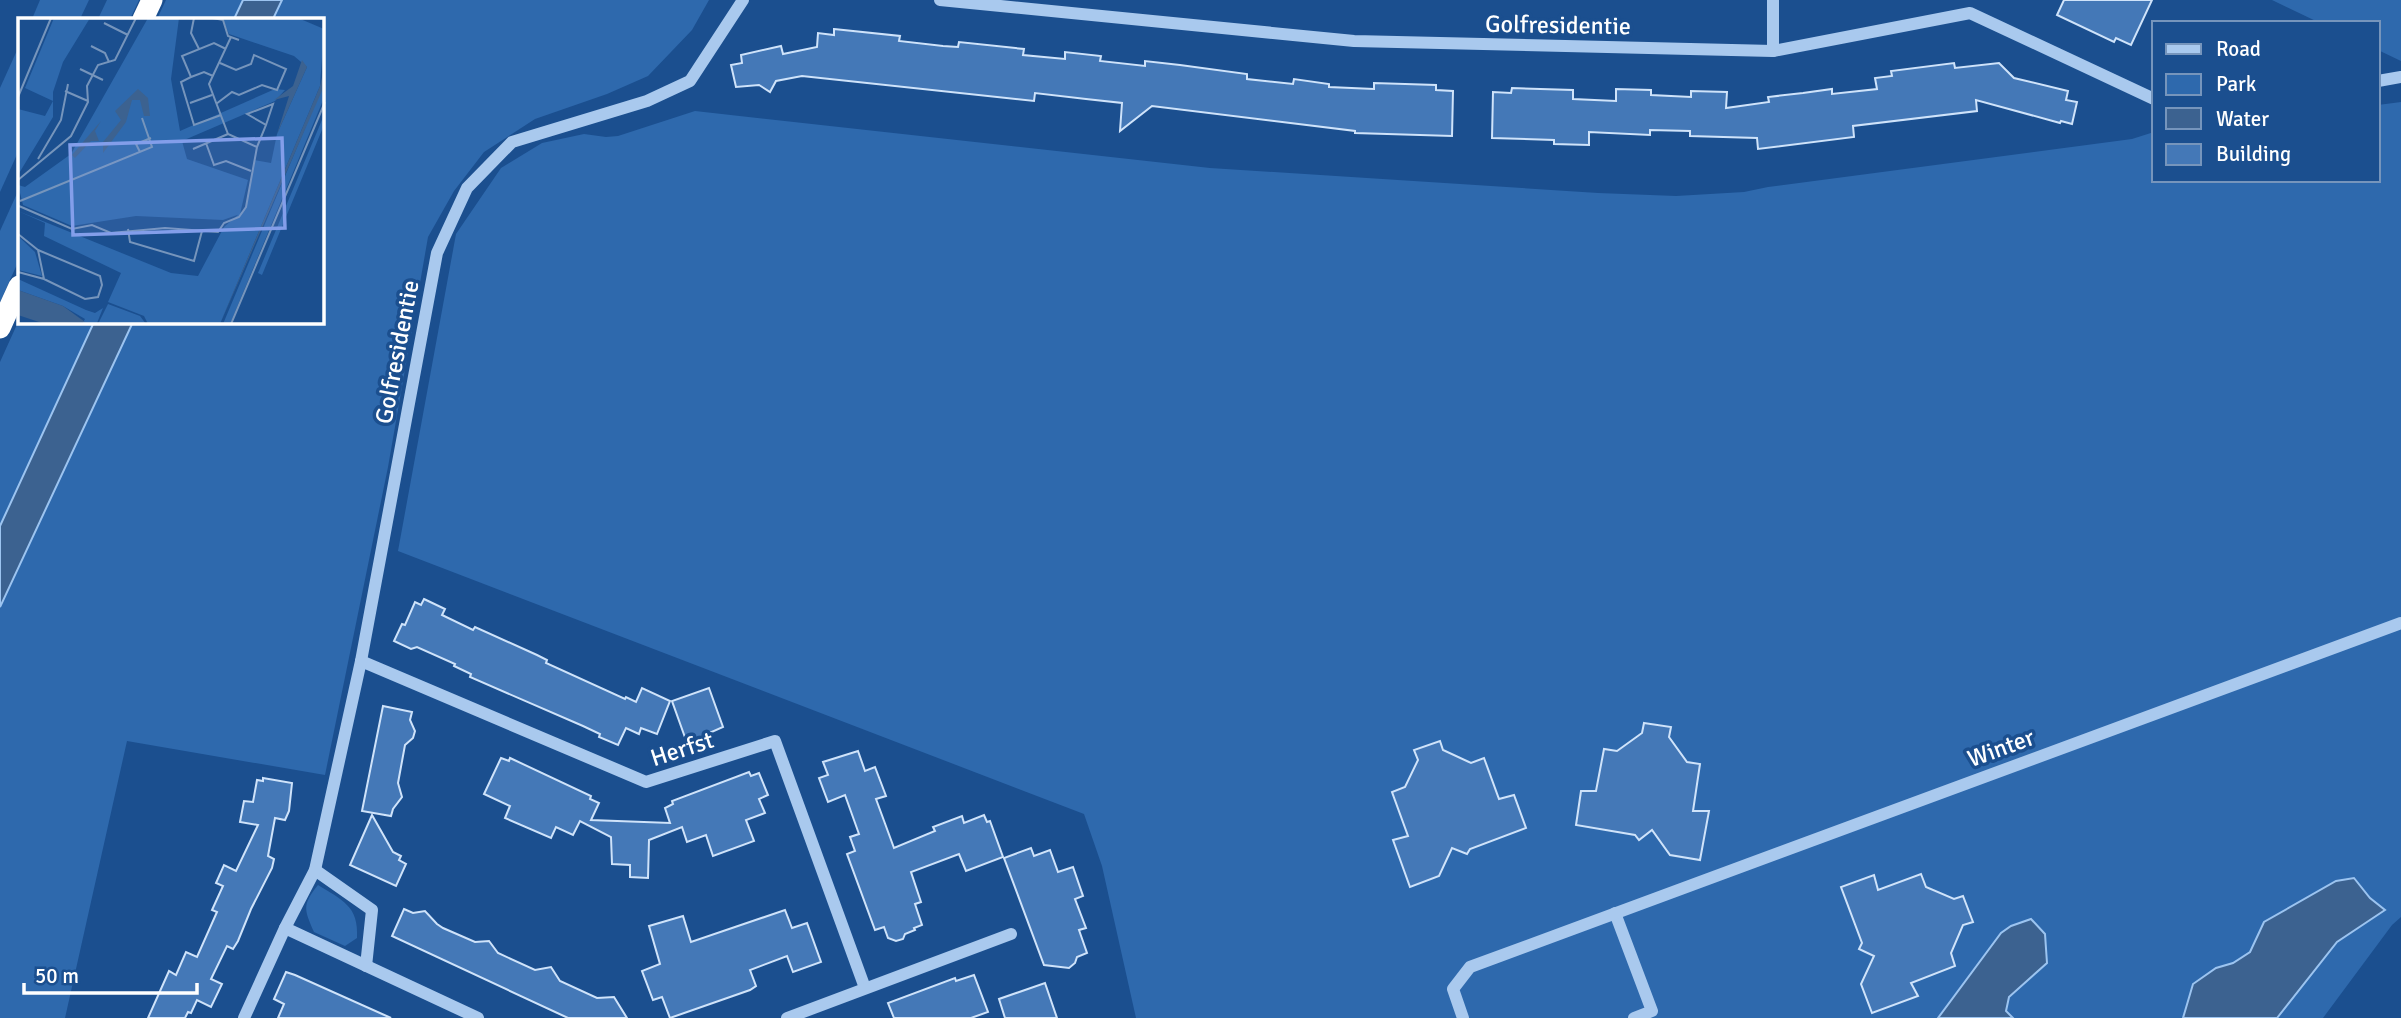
<svg xmlns="http://www.w3.org/2000/svg" width="2401" height="1018" font-family="Signika,sans-serif">
<rect width="100%" height="100%" fill="#1b4f8f"/>
<g fill="#2e69ad">
<path d="M 40,0 L 89,0 L 80,19 L 32,19 Z"/>
<path d="M 107,0 L 139,0 L 130,19 L 98,19 Z"/>
<path d="M 166,0 L 243,0 L 234,19 L 157,19 Z"/>
<path d="M 282,0 L 709,0 L 692,30 L 648,76 L 607,94 L 535,119 L 484,152 L 454,191 L 428,237 L 388,467 L 325,775 L 127,741 L 65,1018 L 0,1018 L 0,607 L 133,322 L 322,322 L 322,19 L 273,19 Z"/>
<path d="M 2272,0 L 2401,0 L 2401,61 L 2378,50 L 2378,23 L 2320,23 Z"/>
<path d="M 19,46 L 19,150 L 0,192 L 0,88 Z"/>
<path d="M 2401,102 L 2401,917 L 2392,925 L 2323,1018 L 1136,1018 L 1102,866 L 1084,814 L 398,551 L 456,234 L 501,168 L 542,143 L 584,134 L 606,137 L 618,136 L 695,111 L 1210,168 L 1598,193 L 1676,196 L 1744,192 L 1768,187 L 2132,139 L 2154,132 L 2154,180 L 2378,180 L 2378,105 Z"/>
<path d="M 19,189 L 19,260 L 0,302 L 0,231 Z"/>
<path d="M 19,320 L 19,322 L 94,322 L 0,526 L 0,362 Z"/>
<path d="M 318,885 C 342,900 359,906 357,938 L 345,946 L 314,932 C 304,909 302,905 318,885 Z"/>
</g>
<g fill="#3c6290" stroke="#9cc4f0" stroke-width="2">
<path d="M 243,0 L 282,0 L 273,19 L 234,19 Z"/>
<path d="M 94,322 L 133,322 L 0,607 L 0,526 Z"/>
<path d="M 2354,878 L 2370,898 L 2385,910 L 2337,942 L 2277,1018 L 2183,1018 L 2193,984 L 2216,968 L 2233,963 L 2250,952 L 2264,922 L 2336,881 Z"/>
<path d="M 2031,919 L 2045,934 L 2047,963 L 2009,997 L 2006,1011 L 2013,1018 L 1938,1018 L 2001,933 L 2011,926 Z"/>
</g>
<g fill="#4478b7" stroke="#cfe3fa" stroke-width="2">
<path d="M 2064,0 L 2152,0 L 2131,45 L 2116,38 L 2114,42 L 2057,15 Z"/>
<path d="M 834,29 L 900,36 L 899,41 L 943,46 L 958,47 L 959,42 L 1024,49 L 1023,55 L 1065,59 L 1065,52 L 1101,56 L 1100,61 L 1145,66 L 1145,61 L 1180,65 L 1247,74 L 1247,79 L 1293,84 L 1294,79 L 1329,84 L 1329,87 L 1374,89 L 1374,83 L 1436,85 L 1436,90 L 1453,91 L 1452,136 L 1355,133 L 1355,131 L 1152,106 L 1120,131 L 1122,103 L 1086,99 L 1035,93 L 1034,101 L 802,76 L 776,81 L 770,92 L 759,85 L 736,87 L 731,65 L 742,63 L 741,55 L 781,46 L 783,54 L 817,47 L 818,33 L 834,35 Z"/>
<path d="M 1954,63 L 1955,68 L 1999,63 L 2014,78 L 2068,91 L 2066,100 L 2077,102 L 2072,124 L 2061,121 L 2060,123 L 1976,100 L 1977,111 L 1853,126 L 1854,137 L 1758,149 L 1757,138 L 1690,136 L 1690,131 L 1650,130 L 1650,135 L 1589,132 L 1589,145 L 1554,144 L 1554,140 L 1492,138 L 1493,92 L 1511,93 L 1512,88 L 1573,90 L 1573,99 L 1616,101 L 1616,89 L 1651,90 L 1651,95 L 1691,97 L 1691,91 L 1727,92 L 1726,108 L 1769,102 L 1768,97 L 1803,93 L 1832,89 L 1832,94 L 1877,89 L 1875,78 L 1892,76 L 1891,71 Z"/>
<path d="M 424,599 L 445,609 L 442,615 L 473,630 L 475,627 L 537,655 L 547,660 L 546,663 L 625,699 L 626,697 L 636,702 L 642,688 L 670,701 L 657,734 L 641,728 L 639,734 L 626,728 L 618,745 L 599,737 L 600,734 L 583,726 L 470,677 L 471,674 L 454,666 L 455,664 L 417,647 L 411,649 L 394,641 L 402,624 L 405,625 L 415,602 L 421,605 Z"/>
<path d="M 709,688 L 723,727 L 687,743 L 672,701 Z"/>
<path d="M 383,706 L 412,712 L 410,720 L 415,731 L 413,738 L 405,745 L 398,783 L 402,797 L 393,809 L 391,816 L 362,811 Z"/>
<path d="M 1644,723 L 1671,727 L 1669,737 L 1687,762 L 1700,764 L 1693,811 L 1709,811 L 1700,860 L 1670,855 L 1652,830 L 1639,840 L 1635,835 L 1576,825 L 1581,791 L 1596,791 L 1604,749 L 1617,751 L 1642,733 Z"/>
<path d="M 1440,741 L 1443,750 L 1471,763 L 1484,758 L 1499,799 L 1514,795 L 1526,828 L 1470,849 L 1467,854 L 1452,848 L 1439,876 L 1410,887 L 1393,840 L 1408,836 L 1392,792 L 1405,787 L 1418,760 L 1414,750 Z"/>
<path d="M 858,751 L 865,771 L 875,767 L 886,796 L 876,799 L 894,848 L 935,831 L 933,827 L 962,816 L 964,823 L 984,815 L 987,822 L 990,821 L 1003,857 L 966,871 L 959,854 L 911,872 L 921,902 L 915,904 L 922,925 L 914,928 L 915,930 L 905,934 L 903,939 L 896,941 L 888,938 L 884,927 L 875,930 L 847,854 L 855,851 L 850,837 L 859,834 L 845,795 L 828,802 L 819,778 L 828,775 L 823,762 Z"/>
<path d="M 501,758 L 509,761 L 510,758 L 591,796 L 590,799 L 599,803 L 591,820 L 670,823 L 665,808 L 673,804 L 672,801 L 749,772 L 751,776 L 759,773 L 768,795 L 759,799 L 765,813 L 746,820 L 754,841 L 713,856 L 706,835 L 687,842 L 682,827 L 649,840 L 648,878 L 630,877 L 630,865 L 612,864 L 611,837 L 580,821 L 573,835 L 556,827 L 551,838 L 505,818 L 510,806 L 484,794 Z"/>
<path d="M 263,778 L 292,783 L 289,811 L 285,820 L 275,818 L 268,856 L 274,859 L 272,868 L 251,909 L 238,941 L 233,949 L 227,946 L 211,979 L 222,984 L 211,1007 L 197,1000 L 191,1013 L 188,1012 L 185,1018 L 148,1018 L 169,971 L 176,975 L 186,952 L 197,957 L 217,912 L 212,910 L 223,886 L 216,883 L 224,865 L 236,871 L 258,825 L 240,822 L 244,801 L 253,802 L 257,780 L 263,781 Z"/>
<path d="M 372,815 L 393,852 L 401,856 L 399,860 L 406,864 L 396,886 L 350,865 Z"/>
<path d="M 1031,848 L 1034,856 L 1050,850 L 1058,872 L 1073,867 L 1083,896 L 1075,899 L 1086,928 L 1079,930 L 1087,953 L 1077,957 L 1075,963 L 1069,968 L 1044,965 L 1004,858 Z"/>
<path d="M 1921,874 L 1926,887 L 1954,899 L 1963,896 L 1973,922 L 1963,925 L 1951,953 L 1955,966 L 1911,983 L 1918,996 L 1872,1013 L 1861,984 L 1874,956 L 1859,949 L 1862,943 L 1841,887 L 1874,875 L 1878,890 Z"/>
<path d="M 404,909 L 413,913 L 425,911 L 437,924 L 443,928 L 475,942 L 489,941 L 498,953 L 535,970 L 551,967 L 560,981 L 597,998 L 614,997 L 627,1018 L 568,1018 L 392,936 Z"/>
<path d="M 785,910 L 792,928 L 807,923 L 821,962 L 793,972 L 787,956 L 750,970 L 756,986 L 750,990 L 670,1018 L 662,997 L 653,1000 L 642,971 L 660,964 L 649,926 L 683,916 L 691,942 Z"/>
<path d="M 286,972 L 295,975 L 391,1018 L 278,1018 L 284,1004 L 274,999 Z"/>
<path d="M 974,975 L 988,1012 L 971,1018 L 894,1018 L 888,1003 L 955,978 L 956,981 Z"/>
<path d="M 1045,983 L 1057,1018 L 1005,1018 L 999,999 Z"/>
</g>
<g fill="none" stroke-linecap="round" stroke-linejoin="round">
<g stroke="#a9c9ee" stroke-width="12">
<path d="M 940,0 L 1354,41 L 1773,51 L 1970,13 L 2154,99"/>
<path d="M 1773,0 L 1773,51"/>
<path d="M 2378,81 L 2401,77"/>
<path d="M 361,661 L 646,782 L 775,741 L 865,988"/>
<path d="M 315,870 L 372,910 L 366,966"/>
<path d="M 1615,913 L 1652,1011 L 1634,1018"/>
<path d="M 244,1018 L 285,928"/>
<path d="M 478,1018 L 285,928 L 315,870 L 361,661 L 437,253 L 467,188 L 512,142 L 647,101 L 690,81 L 743,0"/>
<path d="M 787,1018 L 1011,934"/>
<path d="M 1463,1018 L 1453,989 L 1470,967 L 2401,623"/>
</g>
<g stroke="#fff" stroke-width="21">
<path d="M 143,19 L 152,0"/>
<path d="M 0,328 L 19,286"/>
</g>
</g>
<g text-anchor="middle" dominant-baseline="central" stroke-width="7" stroke-linejoin="round" paint-order="stroke">
<g font-size="24" fill="#fff" stroke="#1b4f8f">
<text transform="translate(1558 25) rotate(1)">Golfresidentie</text>
<text transform="translate(397 352) rotate(-79)">Golfresidentie</text>
<text transform="translate(2001 748) rotate(-20)">Winter</text>
<text transform="translate(682 749) rotate(-18)">Herfst</text>
</g>
</g>
<g transform="translate(18 18)">
<rect width="306" height="306" fill="#1b4f8f"/>
<path d="M 36,0 L 72,0 L 45,44 L 35,74 L 35,99 L 0,157 L 0,91 L 27,98 L 35,83 L 7,70 ZM 130,0 L 161,0 L 153,61 L 162,113 L 257,71 L 267,72 L 257,83 L 164,123 L 169,141 L 230,162 L 222,196 L 205,202 L 118,198 L 54,208 L 5,187 L 0,167 L 7,169 L 53,136 ZM 204,0 L 280,0 L 306,11 L 302,68 L 202,306 L 130,306 L 126,298 L 90,284 L 103,255 L 26,218 L 27,205 L 0,193 L 153,255 L 180,258 L 206,209 L 228,190 L 236,142 L 253,145 L 259,116 L 289,49 L 276,38 L 211,16 ZM 306,65 L 306,80 L 212,306 L 205,306 ZM 306,97 L 306,107 L 244,257 L 240,255 ZM 0,218 L 17,234 L 24,258 L 0,252 ZM 0,261 L 68,292 L 77,295 L 85,290 L 79,305 L 64,306 L 67,301 L 45,288 L 0,272 ZM 90,286 L 122,298 L 128,306 L 80,306 Z" fill="#2e69ad"/>
<path d="M 284,42 L 289,49 L 259,116 L 271,78 L 256,82 L 275,68 ZM 306,50 L 306,68 L 202,306 L 302,68 ZM 120,71 L 130,80 L 132,98 L 126,98 L 122,82 L 114,82 L 108,104 L 85,135 L 85,124 L 103,102 L 97,93 ZM 83,103 L 77,113 L 81,123 L 73,123 L 57,140 L 54,137 ZM 0,272 L 45,288 L 67,304 L 27,306 L 0,297 Z" fill="#3c6290"/>
<path fill="none" stroke="#7695bc" stroke-width="2" d="M 176,0 L 173,15 L 181,31M 195,0 L 205,2 L 210,18 L 221,22M 86,5 L 110,17M 73,28 L 87,35 L 91,44M 62,51 L 85,62M 173,59 L 186,54 L 195,58M 47,73 L 70,83M 0,79 L 33,0M 172,85 L 194,77M 198,86 L 214,74 L 221,77 L 244,67 L 259,72 L 268,51 L 236,37 L 233,46 L 218,52 L 202,45M 203,97 L 176,107 L 163,64 L 173,59 L 164,38 L 196,25 L 208,31M 188,125 L 196,147 L 208,143 L 233,153M 239,129 L 248,107 L 229,96 L 255,86 L 248,107M 175,131 L 210,116M 122,134 L 118,126 L 133,120M 20,141 L 43,102 L 50,66M 0,162 L 53,118 L 70,84 L 69,68 L 80,47 L 97,42 L 118,0M 2,183 L 134,129 L 124,100M 1,188 L 54,211 L 74,207 L 93,215 L 147,210 L 200,214 L 206,205 L 221,199 L 228,189 L 239,129 L 210,116 L 191,66 L 213,19M 110,211 L 112,224 L 176,243 L 184,213M 0,216 L 20,232 L 26,261M 0,254 L 26,261 L 67,281 L 80,279 L 84,267 L 82,258 L 20,232M 213,306 L 307,84"/>
<path fill="#839eea" fill-opacity="0.15" stroke="#839eea" stroke-width="3.5" d="M 264,120 L 267,210 L 55,217 L 52,127 Z"/>
<rect width="306" height="306" fill="none" stroke="#fff" stroke-width="3.5"/>
</g>
<rect x="2152" y="21" width="228" height="161" fill="#1b4f8f" stroke="#7695bc" stroke-width="2"/>
<rect x="2166" y="44" width="35" height="10" fill="#a9c9ee" stroke="#7695bc" stroke-width="2"/>
<text x="2216" y="56" font-size="21" fill="#ffffff">Road</text>
<rect x="2166" y="74" width="35" height="21" fill="#2e69ad" stroke="#7695bc" stroke-width="2"/>
<text x="2216" y="91" font-size="21" fill="#ffffff">Park</text>
<rect x="2166" y="108" width="35" height="21" fill="#3c6290" stroke="#7695bc" stroke-width="2"/>
<text x="2216" y="126" font-size="21" fill="#ffffff">Water</text>
<rect x="2166" y="144" width="35" height="21" fill="#4478b7" stroke="#7695bc" stroke-width="2"/>
<text x="2216" y="161" font-size="21" fill="#ffffff">Building</text>
<path d="M24 983v10h173v-10" fill="none" stroke="#ffffff" stroke-width="3.5"/>
<text x="35" y="983" font-size="21" fill="#ffffff" stroke="#1b4f8f" stroke-width="5" paint-order="stroke">50 m</text>
</svg>
